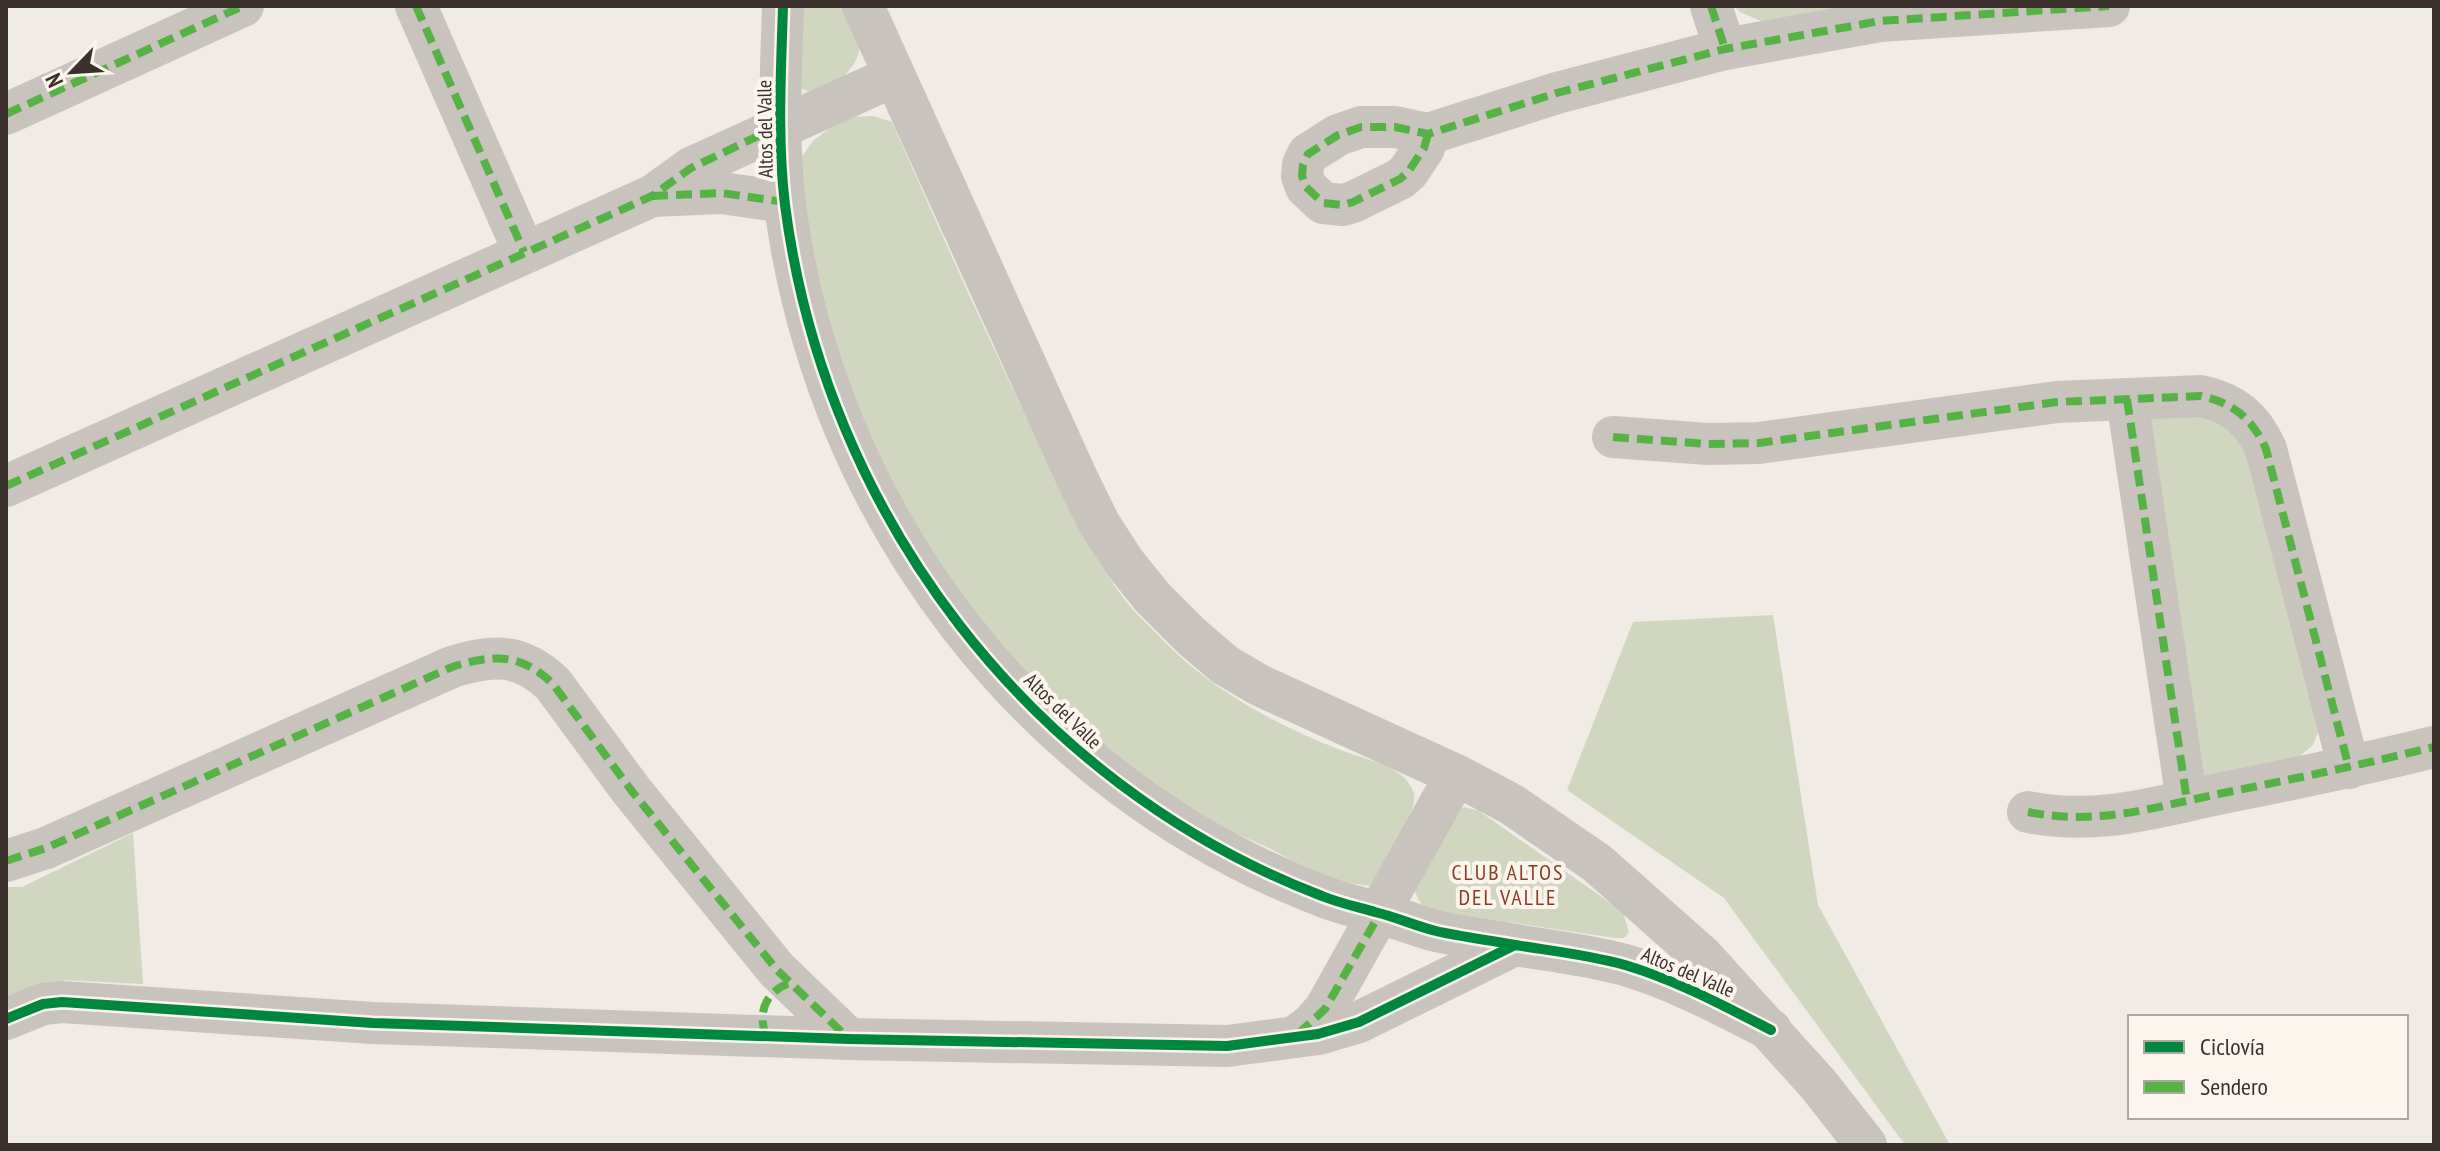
<svg xmlns="http://www.w3.org/2000/svg" width="2440" height="1151" font-family="'PT Sans Narrow',sans-serif">
<rect width="100%" height="100%" fill="#f0ebe5"/>
<g fill="#d1d6bf">
<path d="M 803,6 L 844,6 C 849,19 859,35 859,49 C 859,66 832,91 815,92 C 811,92 806,90 802,89 L 799,79 Z"/>
<path d="M 1734,6 L 1852,6 L 1763,22 L 1740,12 Z"/>
<path d="M 873,116 L 892,122 C 941,233 990,344 1044,453 C 1071,509 1102,582 1147,624 C 1163,640 1178,656 1196,670 C 1238,704 1288,729 1338,749 C 1361,759 1407,765 1414,794 C 1418,814 1381,867 1371,886 L 1342,882 L 1302,866 L 1269,848 L 1232,832 L 1158,788 L 1093,738 L 980,628 L 917,540 L 848,392 L 802,214 L 801,158 L 813,141 L 844,117 Z"/>
<path d="M 2155,414 L 2216,416 L 2246,448 L 2319,730 L 2313,745 L 2299,757 L 2205,778 L 2148,421 Z"/>
<path d="M 1773,615 L 1818,905 L 1950,1145 L 1905,1145 L 1724,898 L 1567,790 L 1633,622 Z"/>
<path d="M 1464,807 L 1479,811 L 1616,907 L 1623,913 L 1629,932 L 1624,938 L 1615,938 L 1434,911 L 1421,904 L 1413,888 L 1454,810 Z"/>
<path d="M 133,833 L 143,984 L 65,980 L 6,996 L 6,887 L 22,887 Z"/>
</g>
<g fill="none" stroke-linecap="round" stroke-linejoin="round">
<g stroke="#c9c3be" stroke-width="42">
<path d="M 416,6 L 524,252"/>
<path d="M 783,6 C 781,72 777,139 785,205 C 825,514 1030,784 1322,896 C 1339,903 1358,907 1375,912 C 1396,917 1416,926 1436,931 C 1462,937 1489,940 1515,945 C 1552,951 1589,955 1625,965 C 1676,980 1724,1006 1771,1030"/>
<path d="M 863,6 L 1076,476 L 1099,523 L 1124,562 L 1153,598 L 1191,636 L 1225,665 L 1259,685 L 1456,775 L 1511,804 L 1597,863 L 1703,957 L 1818,1084 L 1866,1145"/>
<path d="M 1711,6 L 1725,49"/>
<path d="M 6,114 L 243,6"/>
<path d="M 1428,134 L 1424,148 L 1408,172 L 1400,179 L 1353,202 L 1343,205 L 1323,203 L 1306,187 L 1302,176 L 1303,165 L 1308,154 L 1338,135 L 1361,127 L 1395,127 L 1428,134 L 1557,93 L 1725,49 L 1880,21 L 2109,6"/>
<path d="M 652,196 L 721,193 L 785,202"/>
<path d="M 2127,399 L 2187,801"/>
<path d="M 1613,437 L 1708,444 L 1759,443 L 2057,402 L 2201,396 C 2233,403 2252,418 2266,449 L 2349,768"/>
<path d="M 6,486 L 652,196 L 691,168 L 894,76"/>
<path d="M 2028,812 C 2099,826 2154,807 2223,793 C 2294,779 2364,764 2434,747"/>
<path d="M 6,861 L 46,848 L 452,667 C 493,654 521,653 553,684 L 631,790 L 777,970 L 849,1039"/>
<path d="M 6,1019 L 43,1004 L 62,1002 L 373,1023 L 849,1039 L 1227,1046 L 1318,1034 L 1359,1022 L 1515,945"/>
<path d="M 1295,1037 L 1312,1024 L 1325,1009 L 1456,775"/>
</g>
<g stroke="#57b246" stroke-width="8" stroke-dasharray="16 8" stroke-linecap="butt">
<path d="M 416,6 L 524,252"/>
<path d="M 1711,6 L 1725,49"/>
<path d="M 6,114 L 243,6"/>
<path d="M 1428,134 L 1424,148 L 1408,172 L 1400,179 L 1353,202 L 1343,205 L 1323,203 L 1306,187 L 1302,176 L 1303,165 L 1308,154 L 1338,135 L 1361,127 L 1395,127 L 1428,134 L 1557,93 L 1725,49 L 1880,21 L 2109,6"/>
<path d="M 652,196 L 721,193 L 785,202"/>
<path d="M 2127,399 L 2187,801"/>
<path d="M 1613,437 L 1708,444 L 1759,443 L 2057,402 L 2201,396 C 2233,403 2252,418 2266,449 L 2349,768"/>
<path d="M 6,486 L 652,196 L 691,168 L 779,126"/>
<path d="M 2028,812 C 2099,826 2154,807 2223,793 C 2294,779 2364,764 2434,747"/>
<path d="M 6,861 L 46,848 L 452,667 C 493,654 521,653 553,684 L 631,790 L 777,970 L 849,1039"/>
<path d="M 1298,1034 L 1325,1009 L 1380,913"/>
<path d="M 766,1036 C 757,1012 766,992 789,983"/>
</g>
<g stroke="#fbf5ee" stroke-width="15">
<g id="cycleway">
<path d="M 783,6 C 781,72 777,139 785,205 C 825,514 1030,784 1322,896 C 1339,903 1358,907 1375,912 C 1396,917 1416,926 1436,931 C 1462,937 1489,940 1515,945 C 1552,951 1589,955 1625,965 C 1676,980 1724,1006 1771,1030"/>
<path d="M 6,1019 L 43,1004 L 62,1002 L 373,1023 L 849,1039 L 1227,1046 L 1318,1034 L 1359,1022 L 1515,945"/>
</g>
</g>
<use href="#cycleway" stroke="#00873e" stroke-width="10"/>
</g>
<g text-anchor="middle" dominant-baseline="central" stroke-width="8" stroke-linejoin="round" paint-order="stroke">
<g font-size="20" fill="#3b302b" stroke="#fbf5ee">
<text transform="translate(765 129) rotate(-91)">Altos del Valle</text>
<text transform="translate(1063 711) rotate(44)">Altos del Valle</text>
<text transform="translate(1688 972) rotate(23)">Altos del Valle</text>
</g>
<g font-size="22" letter-spacing="2" fill="#8c3b22" stroke="#fbf5ee">
<text x="1508" y="872">CLUB ALTOS<tspan x="1508" dy="25">DEL VALLE</tspan></text>
</g>
</g>
<rect width="2440" height="1151" fill="none" stroke="#3b302b" stroke-width="16"/>
<rect x="2128" y="1015" width="280" height="104" fill="#fbf5ee" stroke="#aea6a0" stroke-width="2"/>
<rect x="2144" y="1041" width="40" height="12" fill="#00873e" stroke="#aea6a0" stroke-width="2"/>
<text x="2200" y="1055" font-size="24" fill="#3b302b">Ciclovía</text>
<rect x="2144" y="1081" width="40" height="12" fill="#57b246" stroke="#aea6a0" stroke-width="2"/>
<text x="2200" y="1095" font-size="24" fill="#3b302b">Sendero</text>
<g transform="translate(72 72) rotate(245)" stroke="#fbf5ee" stroke-width="6" paint-order="stroke">
<path d="M0-6L14 30L0 20L-14 30Z" fill="#3b302b"/>
<text y="-12" font-size="22" font-weight="bold" text-anchor="middle" fill="#3b302b">N</text>
</g>
</svg>
